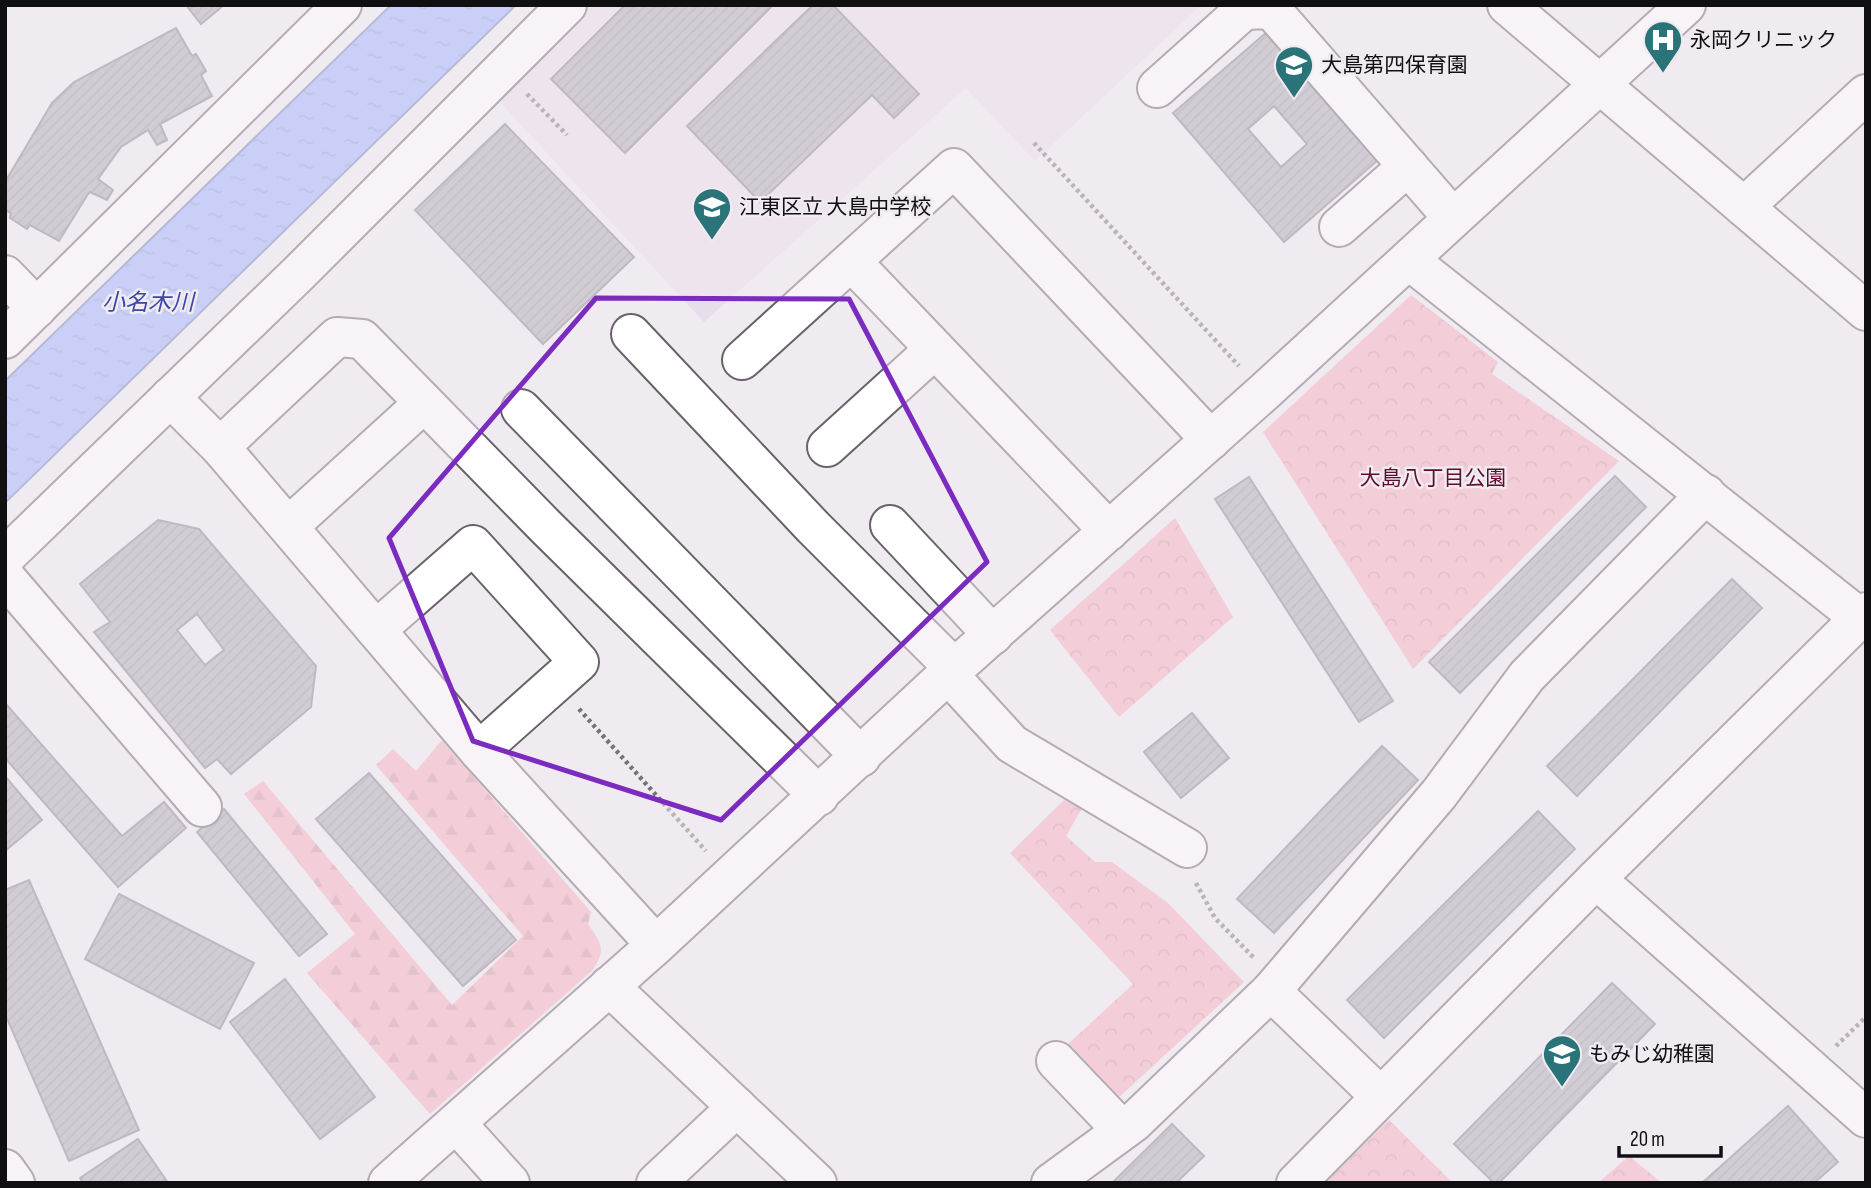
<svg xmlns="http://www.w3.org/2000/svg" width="1871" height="1188" font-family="'Sofia Sans Condensed','Noto Sans JP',sans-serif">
<defs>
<pattern id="forest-firs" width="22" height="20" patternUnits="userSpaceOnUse" patternTransform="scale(1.75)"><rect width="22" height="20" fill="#f5acbb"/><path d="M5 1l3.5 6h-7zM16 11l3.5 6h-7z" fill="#d193a0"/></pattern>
<pattern id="park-crowns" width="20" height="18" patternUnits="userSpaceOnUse" patternTransform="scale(1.75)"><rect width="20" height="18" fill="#f5acbb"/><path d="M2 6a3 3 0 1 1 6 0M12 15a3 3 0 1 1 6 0" fill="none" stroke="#d193a0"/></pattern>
<pattern id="water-ripples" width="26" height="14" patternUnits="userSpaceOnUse" patternTransform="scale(1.75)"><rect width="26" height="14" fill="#9bb0fe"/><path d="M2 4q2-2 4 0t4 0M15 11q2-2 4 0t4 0" fill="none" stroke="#8496d9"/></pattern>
<pattern id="building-hatch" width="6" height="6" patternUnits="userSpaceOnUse" patternTransform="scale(1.75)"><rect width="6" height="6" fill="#aeacb4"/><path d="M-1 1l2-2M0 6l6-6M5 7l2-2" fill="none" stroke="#95939a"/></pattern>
</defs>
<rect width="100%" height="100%" fill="#f0eaf1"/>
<path fill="#e8deeb" d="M 592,5 L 1201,5 L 1035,161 L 966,88 L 704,322 L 496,98 Z"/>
<path fill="url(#forest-firs)" d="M 442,740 L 591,912 L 588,924 C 602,944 606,949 593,970 L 430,1114 L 307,973 L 355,934 L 244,794 L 263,781 L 452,1005 L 523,936 L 376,765 L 393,749 L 416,771 Z"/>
<g fill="url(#park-crowns)">
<path d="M 1411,295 L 1498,362 L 1492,374 L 1619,461 L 1413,669 L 1263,432 Z"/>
<path d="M 1175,518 L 1233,617 L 1119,717 L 1050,630 Z"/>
<path d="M 1064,800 L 1082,808 L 1066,836 L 1095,862 L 1112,862 L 1168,903 L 1244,982 L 1114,1102 L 1066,1046 L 1133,984 L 1010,853 Z"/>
<path d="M 1389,1120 L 1453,1183 L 1322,1183 Z"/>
<path d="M 1629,1156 L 1662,1183 L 1598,1183 Z"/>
</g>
<path fill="url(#water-ripples)" stroke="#7180b7" stroke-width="2" d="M 391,5 L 516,5 L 5,503 L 5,381 Z"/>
<g fill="url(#building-hatch)" stroke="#828088" stroke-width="2" fill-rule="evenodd">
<path d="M 186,5 L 224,5 L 201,24 Z"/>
<path d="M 625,5 L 773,5 L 625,153 L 551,79 Z"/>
<path d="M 813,5 L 833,5 L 919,94 L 894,118 L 872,95 L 760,202 L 687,126 Z"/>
<path d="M 176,28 L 192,56 L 196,54 L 206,71 L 201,75 L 212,96 L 160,124 L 167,140 L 157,145 L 148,130 L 121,147 L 98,179 L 113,190 L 107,200 L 90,192 L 88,194 L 59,241 L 30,225 L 27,229 L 10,218 L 11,213 L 5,210 L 5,182 L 52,103 L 74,82 Z"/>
<path d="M 1267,32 L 1378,160 L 1284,242 L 1173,113 ZM 1274,106 L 1307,144 L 1281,167 L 1248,129 Z"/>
<path d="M 505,124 L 634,257 L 543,344 L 415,210 Z"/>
<path d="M 1615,476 L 1646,507 L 1460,693 L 1429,662 Z"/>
<path d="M 1249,477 L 1393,701 L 1359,722 L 1215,499 Z"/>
<path d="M 158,520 L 199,529 L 316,666 L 311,707 L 231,774 L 217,759 L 205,768 L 94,632 L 110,622 L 80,584 ZM 197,614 L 224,650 L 205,665 L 177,630 Z"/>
<path d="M 1732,579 L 1762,608 L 1577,796 L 1547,766 Z"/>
<path d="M 5,703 L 122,836 L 164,802 L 186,828 L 118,887 L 5,758 Z"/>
<path d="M 1192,713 L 1229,758 L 1181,798 L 1144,752 Z"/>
<path d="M 1382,746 L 1418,780 L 1274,933 L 1237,899 Z"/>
<path d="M 369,773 L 516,940 L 463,986 L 316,819 Z"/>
<path d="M 5,776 L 42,820 L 5,851 Z"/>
<path d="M 224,809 L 327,934 L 299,956 L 197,832 Z"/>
<path d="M 1538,811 L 1575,849 L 1384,1038 L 1347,1000 Z"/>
<path d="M 29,880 L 139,1130 L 69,1161 L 5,1014 L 5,890 Z"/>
<path d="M 119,894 L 254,963 L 220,1029 L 85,959 Z"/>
<path d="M 285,979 L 375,1097 L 320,1139 L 230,1022 Z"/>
<path d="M 1612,983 L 1655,1024 L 1499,1183 L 1494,1183 L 1454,1144 Z"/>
<path d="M 1788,1106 L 1838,1162 L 1814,1183 L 1702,1183 Z"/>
<path d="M 1172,1124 L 1204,1156 L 1176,1183 L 1112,1183 Z"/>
<path d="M 138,1139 L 168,1183 L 83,1183 L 80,1178 Z"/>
</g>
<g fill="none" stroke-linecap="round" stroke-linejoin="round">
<g stroke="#686369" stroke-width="42">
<g id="minor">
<path d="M 1507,5 L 1866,311"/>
<path d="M 1157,88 L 1244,10 L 1271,9 L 1453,218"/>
<path d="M 1744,207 L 1866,94"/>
<path d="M 1339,227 L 1408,166"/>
<path d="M 1409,260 L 1860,618"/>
<path d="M 852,262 L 1109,531"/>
<path d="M 5,275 L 37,308"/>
<path d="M 631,334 L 813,527 L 955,669"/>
<path d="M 5,339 L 342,5"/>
<path d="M 742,360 L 954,168 L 1211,440"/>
<path d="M 170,397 L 220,447 L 479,751 L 656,945"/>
<path d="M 521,409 L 861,757"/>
<path d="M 220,447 L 337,337 L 362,339 L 546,527 L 819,796"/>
<path d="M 827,447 L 935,349"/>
<path d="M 890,525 L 993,635"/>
<path d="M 289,526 L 424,403"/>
<path d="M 5,557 L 299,273 L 567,5"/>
<path d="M 5,577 L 202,807"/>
<path d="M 376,630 L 473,545 L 579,662 L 479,751"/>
<path d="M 948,674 L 1012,744 L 1187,848"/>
<path d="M 1596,879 L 1866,1118"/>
<path d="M 609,986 L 817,1183"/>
<path d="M 1271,991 L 1381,1097"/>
<path d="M 1056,1061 L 1122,1130"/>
<path d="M 456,1123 L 510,1183"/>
<path d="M 5,1169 L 15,1183"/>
<path d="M 388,1183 L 656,945 L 948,674 L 1263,393 L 1686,5"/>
<path d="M 656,1183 L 737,1107"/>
<path d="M 1051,1183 L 1133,1123 L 1271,991 L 1439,794 L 1527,676 L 1706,494"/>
<path d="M 1296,1183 L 1596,879 L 1866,612"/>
</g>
</g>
<g stroke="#767377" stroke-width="4.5" stroke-dasharray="3.5 3.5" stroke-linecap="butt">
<path d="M 527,94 L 567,135"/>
<path d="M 1034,143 L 1239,366"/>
<path d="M 579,709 L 706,851"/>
<path d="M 1196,883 L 1215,918 L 1254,958"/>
<path d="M 1836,1046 L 1866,1017"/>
</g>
<use href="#minor" stroke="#fff" stroke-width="38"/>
</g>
<path d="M0 0H1871V1188H0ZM 596,298 L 849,299 L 987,562 L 721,820 L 473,741 L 389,538 Z" fill="#f0eaf1" fill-opacity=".55" fill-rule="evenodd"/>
<path fill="none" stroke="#7b2cbf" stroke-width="5" stroke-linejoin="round" d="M 596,298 L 849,299 L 987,562 L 721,820 L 473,741 L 389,538 Z"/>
<defs>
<g id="hospital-pin" transform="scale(2.0125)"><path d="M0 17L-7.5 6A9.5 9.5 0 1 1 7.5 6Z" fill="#297379" stroke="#f0eaf1"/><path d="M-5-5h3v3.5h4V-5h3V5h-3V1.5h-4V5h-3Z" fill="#fff"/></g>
<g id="school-pin" transform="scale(2.0125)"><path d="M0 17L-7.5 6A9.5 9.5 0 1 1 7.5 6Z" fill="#297379" stroke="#f0eaf1"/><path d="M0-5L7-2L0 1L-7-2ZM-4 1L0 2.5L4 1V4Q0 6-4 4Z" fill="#fff"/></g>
</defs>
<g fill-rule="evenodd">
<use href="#hospital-pin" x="1663" y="40"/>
<use href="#school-pin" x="1294" y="65"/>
<use href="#school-pin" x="712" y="207"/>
<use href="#school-pin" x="1562" y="1054"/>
</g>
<g text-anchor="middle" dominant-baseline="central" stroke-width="5" stroke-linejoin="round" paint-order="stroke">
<g font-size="21" fill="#100f11" stroke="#f0eaf1" text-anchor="start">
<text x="1690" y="40">永岡クリニック</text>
<text x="1321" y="65">大島第四保育園</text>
<text x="739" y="207">江東区立 大島中学校</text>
<text x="1589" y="1054">もみじ幼稚園</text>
</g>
<g font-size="21" fill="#600d2b" stroke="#f0eaf1">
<text x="1433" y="478">大島八丁目公園</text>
</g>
<g font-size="23" font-style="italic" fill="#3c4aa4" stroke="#f0eaf1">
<text x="148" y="303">小名木川</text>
</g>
</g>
<rect width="1871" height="1188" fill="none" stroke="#100f11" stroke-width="14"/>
<path d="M1619 1146v10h102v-10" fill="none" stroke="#100f11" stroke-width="3.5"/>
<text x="1630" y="1146" font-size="21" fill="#100f11" stroke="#f0eaf1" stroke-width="5" paint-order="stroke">20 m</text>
</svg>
